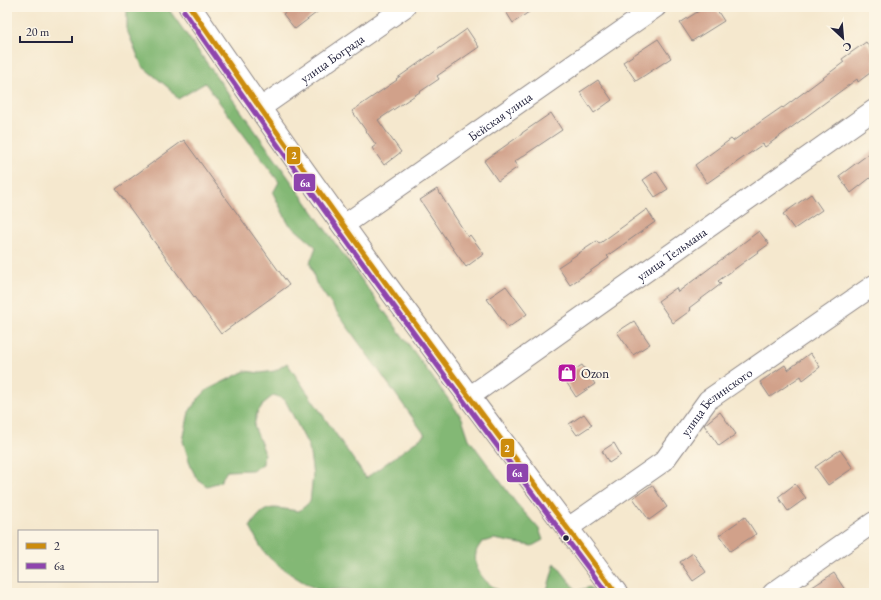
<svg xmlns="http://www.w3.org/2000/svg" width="881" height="600" font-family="'EB Garamond',serif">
<rect width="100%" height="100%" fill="#fcf5e5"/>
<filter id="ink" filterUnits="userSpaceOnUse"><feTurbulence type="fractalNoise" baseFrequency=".025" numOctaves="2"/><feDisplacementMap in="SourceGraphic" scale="8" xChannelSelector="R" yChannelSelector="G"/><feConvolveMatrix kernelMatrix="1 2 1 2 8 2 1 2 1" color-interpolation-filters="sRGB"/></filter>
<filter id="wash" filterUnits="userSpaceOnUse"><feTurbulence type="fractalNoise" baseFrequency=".012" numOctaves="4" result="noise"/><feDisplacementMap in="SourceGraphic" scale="16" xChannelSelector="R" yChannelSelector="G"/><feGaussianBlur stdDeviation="0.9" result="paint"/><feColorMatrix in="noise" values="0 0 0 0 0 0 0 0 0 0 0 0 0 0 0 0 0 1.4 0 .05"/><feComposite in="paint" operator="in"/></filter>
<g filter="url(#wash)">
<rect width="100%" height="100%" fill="#f5e8ce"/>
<g fill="#83b874" stroke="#526d58">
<path d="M 127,7 L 167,7 L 345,257 L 462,418 L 469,439 L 516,503 L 539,529 L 543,540 L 532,546 L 494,539 L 482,542 C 480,545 476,550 476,553 C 472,572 489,586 503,593 L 356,593 C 344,585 329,593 317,589 C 304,584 274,564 266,554 C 259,546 255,536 250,527 C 266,502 272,508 299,511 L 310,502 L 313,475 L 309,447 L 285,400 L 274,395 L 264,403 L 257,413 L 254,426 L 264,451 L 263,464 L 252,470 L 227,471 L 220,482 L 207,486 L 197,479 L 191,467 L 183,441 L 189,412 L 197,400 L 207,390 L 245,371 L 260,373 L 275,371 L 287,363 L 366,478 L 425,435 L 316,283 L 310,263 L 316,247 L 288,223 L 273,193 L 279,182 L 205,83 L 178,99 L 170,89 L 142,66 L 127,30 Z"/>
<path d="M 555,563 L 577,591 L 590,587 L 594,593 L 543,593 L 547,590 Z"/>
</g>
<g id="blocks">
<g fill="#d1a18a">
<path d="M 292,7 L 324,7 L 295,29 L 283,14 Z"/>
<path d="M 503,7 L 536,7 L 513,23 Z"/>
<path d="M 705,7 L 715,7 L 724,21 L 692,41 L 680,23 Z"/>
<path d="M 467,29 L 479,47 L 437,76 L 439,79 L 378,120 L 401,152 L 384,165 L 372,148 L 376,145 L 352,111 L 397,80 L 396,79 Z"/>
<path d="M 658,39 L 671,58 L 636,81 L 623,62 Z"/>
<path d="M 866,42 L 874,54 L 874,70 L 858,82 L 857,79 L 765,147 L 763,144 L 707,183 L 695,165 L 731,139 L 733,141 L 782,107 L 783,108 L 844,62 L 842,59 Z"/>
<path d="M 598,80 L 612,100 L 594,113 L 580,92 Z"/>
<path d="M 551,113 L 562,130 L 514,162 L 518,167 L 498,181 L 484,161 L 522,134 L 522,133 Z"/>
<path d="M 184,140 L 289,285 L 221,334 L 116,189 Z"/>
<path d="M 874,150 L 874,175 L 851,193 L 839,176 Z"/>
<path d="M 656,171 L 668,189 L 655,197 L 643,180 Z"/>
<path d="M 437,189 L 468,237 L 470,235 L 484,254 L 466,267 L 444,236 L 420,200 Z"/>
<path d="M 811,194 L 822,210 L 794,229 L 783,214 Z"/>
<path d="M 647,209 L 655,222 L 607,256 L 609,258 L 570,285 L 558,267 L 597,241 L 599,244 Z"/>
<path d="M 759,231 L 769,244 L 718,281 L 721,284 L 689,308 L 691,310 L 673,323 L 658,301 L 676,288 L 678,292 Z"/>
<path d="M 506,286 L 527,314 L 508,328 L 487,299 Z"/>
<path d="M 634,321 L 650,344 L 633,355 L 617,332 Z"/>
<path d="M 810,353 L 820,367 L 803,380 L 801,376 L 770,397 L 760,382 L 785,365 L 788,370 Z"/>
<path d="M 582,365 L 595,384 L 576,397 L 563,377 Z"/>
<path d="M 720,412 L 736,434 L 719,446 L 704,425 Z"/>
<path d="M 584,414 L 592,425 L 577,435 L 569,424 Z"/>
<path d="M 614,443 L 621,455 L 609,463 L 602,451 Z"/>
<path d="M 840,450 L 853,468 L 828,485 L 815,467 Z"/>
<path d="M 795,484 L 806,498 L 788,511 L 778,497 Z"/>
<path d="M 652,485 L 667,507 L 649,520 L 633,498 Z"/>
<path d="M 745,517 L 756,534 L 730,551 L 719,535 Z"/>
<path d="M 693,553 L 706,572 L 693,581 L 680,562 Z"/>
<path d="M 834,573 L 847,593 L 803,593 Z"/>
</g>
</g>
</g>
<g filter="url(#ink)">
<use href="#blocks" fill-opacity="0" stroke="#8c8584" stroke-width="1"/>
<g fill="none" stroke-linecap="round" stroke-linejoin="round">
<g stroke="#8c8584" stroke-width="22">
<g id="minor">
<path id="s1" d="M 259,109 L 405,7"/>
<path id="s2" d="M 344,225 L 656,7"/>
<path id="s3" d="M 469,397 L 874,110"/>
<path id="s4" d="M 568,528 L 664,461 L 708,400 L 874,285"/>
<path d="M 773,593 L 874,522"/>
</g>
</g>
<g stroke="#8c8584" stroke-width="24">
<path id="major" d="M 190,7 C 325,207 471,400 616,593"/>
</g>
<use href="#minor" stroke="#fff" stroke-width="20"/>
<use href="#major" stroke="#fff" stroke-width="22"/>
<g stroke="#fcf5e5" stroke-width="8">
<path id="bus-1" d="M 190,7 C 326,206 471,400 616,593"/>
</g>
<g stroke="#fcf5e5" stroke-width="8">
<path id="bus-2" d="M 184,11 C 320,209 463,401 607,593"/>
</g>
<use href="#bus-1" stroke="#cc8c0c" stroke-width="5"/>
<use href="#bus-2" stroke="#8e44ad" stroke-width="5"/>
</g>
</g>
<defs>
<g id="shop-square" transform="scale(1)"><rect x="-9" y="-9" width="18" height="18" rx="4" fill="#b5179e" stroke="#fcf5e5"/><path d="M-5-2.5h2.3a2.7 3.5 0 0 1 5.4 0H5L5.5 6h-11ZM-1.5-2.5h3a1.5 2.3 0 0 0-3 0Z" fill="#fff"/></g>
</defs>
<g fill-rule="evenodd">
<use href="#shop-square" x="567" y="373"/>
</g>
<circle fill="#22223b" stroke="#fcf5e5" stroke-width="1.5" cx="566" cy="538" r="3.5"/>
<g text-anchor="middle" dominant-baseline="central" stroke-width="4" stroke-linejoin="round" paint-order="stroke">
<g font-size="13" fill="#22223b" stroke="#fcf5e5">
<text stroke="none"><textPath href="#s1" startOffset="89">улица Бограда</textPath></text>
<text stroke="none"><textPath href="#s2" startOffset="190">Бейская улица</textPath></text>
<text stroke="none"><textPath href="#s3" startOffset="248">улица Тельмана</textPath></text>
<text stroke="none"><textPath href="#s4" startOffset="197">улица Белинского</textPath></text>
</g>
<g font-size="13" fill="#22223b" stroke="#fcf5e5" text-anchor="start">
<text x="581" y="373">Ozon</text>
</g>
</g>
<g stroke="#fcf5e5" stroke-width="1.5">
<rect x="286" y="146" width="15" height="19" rx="4" fill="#cc8c0c"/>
<rect x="293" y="173" width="23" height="19" rx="4" fill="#8e44ad"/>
<rect x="500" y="438" width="15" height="20" rx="4" fill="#cc8c0c"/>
<rect x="506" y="463" width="23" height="20" rx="4" fill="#8e44ad"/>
</g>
<g font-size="11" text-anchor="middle" font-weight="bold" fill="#fff">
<text x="294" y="159">2</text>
<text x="305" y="187">6а</text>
<text x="507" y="452">2</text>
<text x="517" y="477">6а</text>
</g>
<rect width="881" height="600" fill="none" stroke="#fcf5e5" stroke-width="24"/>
<rect x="18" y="530" width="140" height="52" fill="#fcf5e5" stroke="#a5a1a1"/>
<rect x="26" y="543" width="20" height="6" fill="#cc8c0c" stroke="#a5a1a1"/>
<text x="54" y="550" font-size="12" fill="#22223b">2</text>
<rect x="26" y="563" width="20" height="6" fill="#8e44ad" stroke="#a5a1a1"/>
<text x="54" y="570" font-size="12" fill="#22223b">6а</text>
<g transform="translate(843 38) rotate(154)" stroke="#fcf5e5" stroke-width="3" paint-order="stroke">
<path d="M0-3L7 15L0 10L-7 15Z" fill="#22223b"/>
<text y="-6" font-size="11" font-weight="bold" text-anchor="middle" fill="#22223b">С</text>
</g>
<path d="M20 36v6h52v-6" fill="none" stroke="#22223b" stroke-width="2"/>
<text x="26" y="36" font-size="12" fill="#22223b" stroke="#fcf5e5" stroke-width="3" paint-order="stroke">20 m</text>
</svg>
